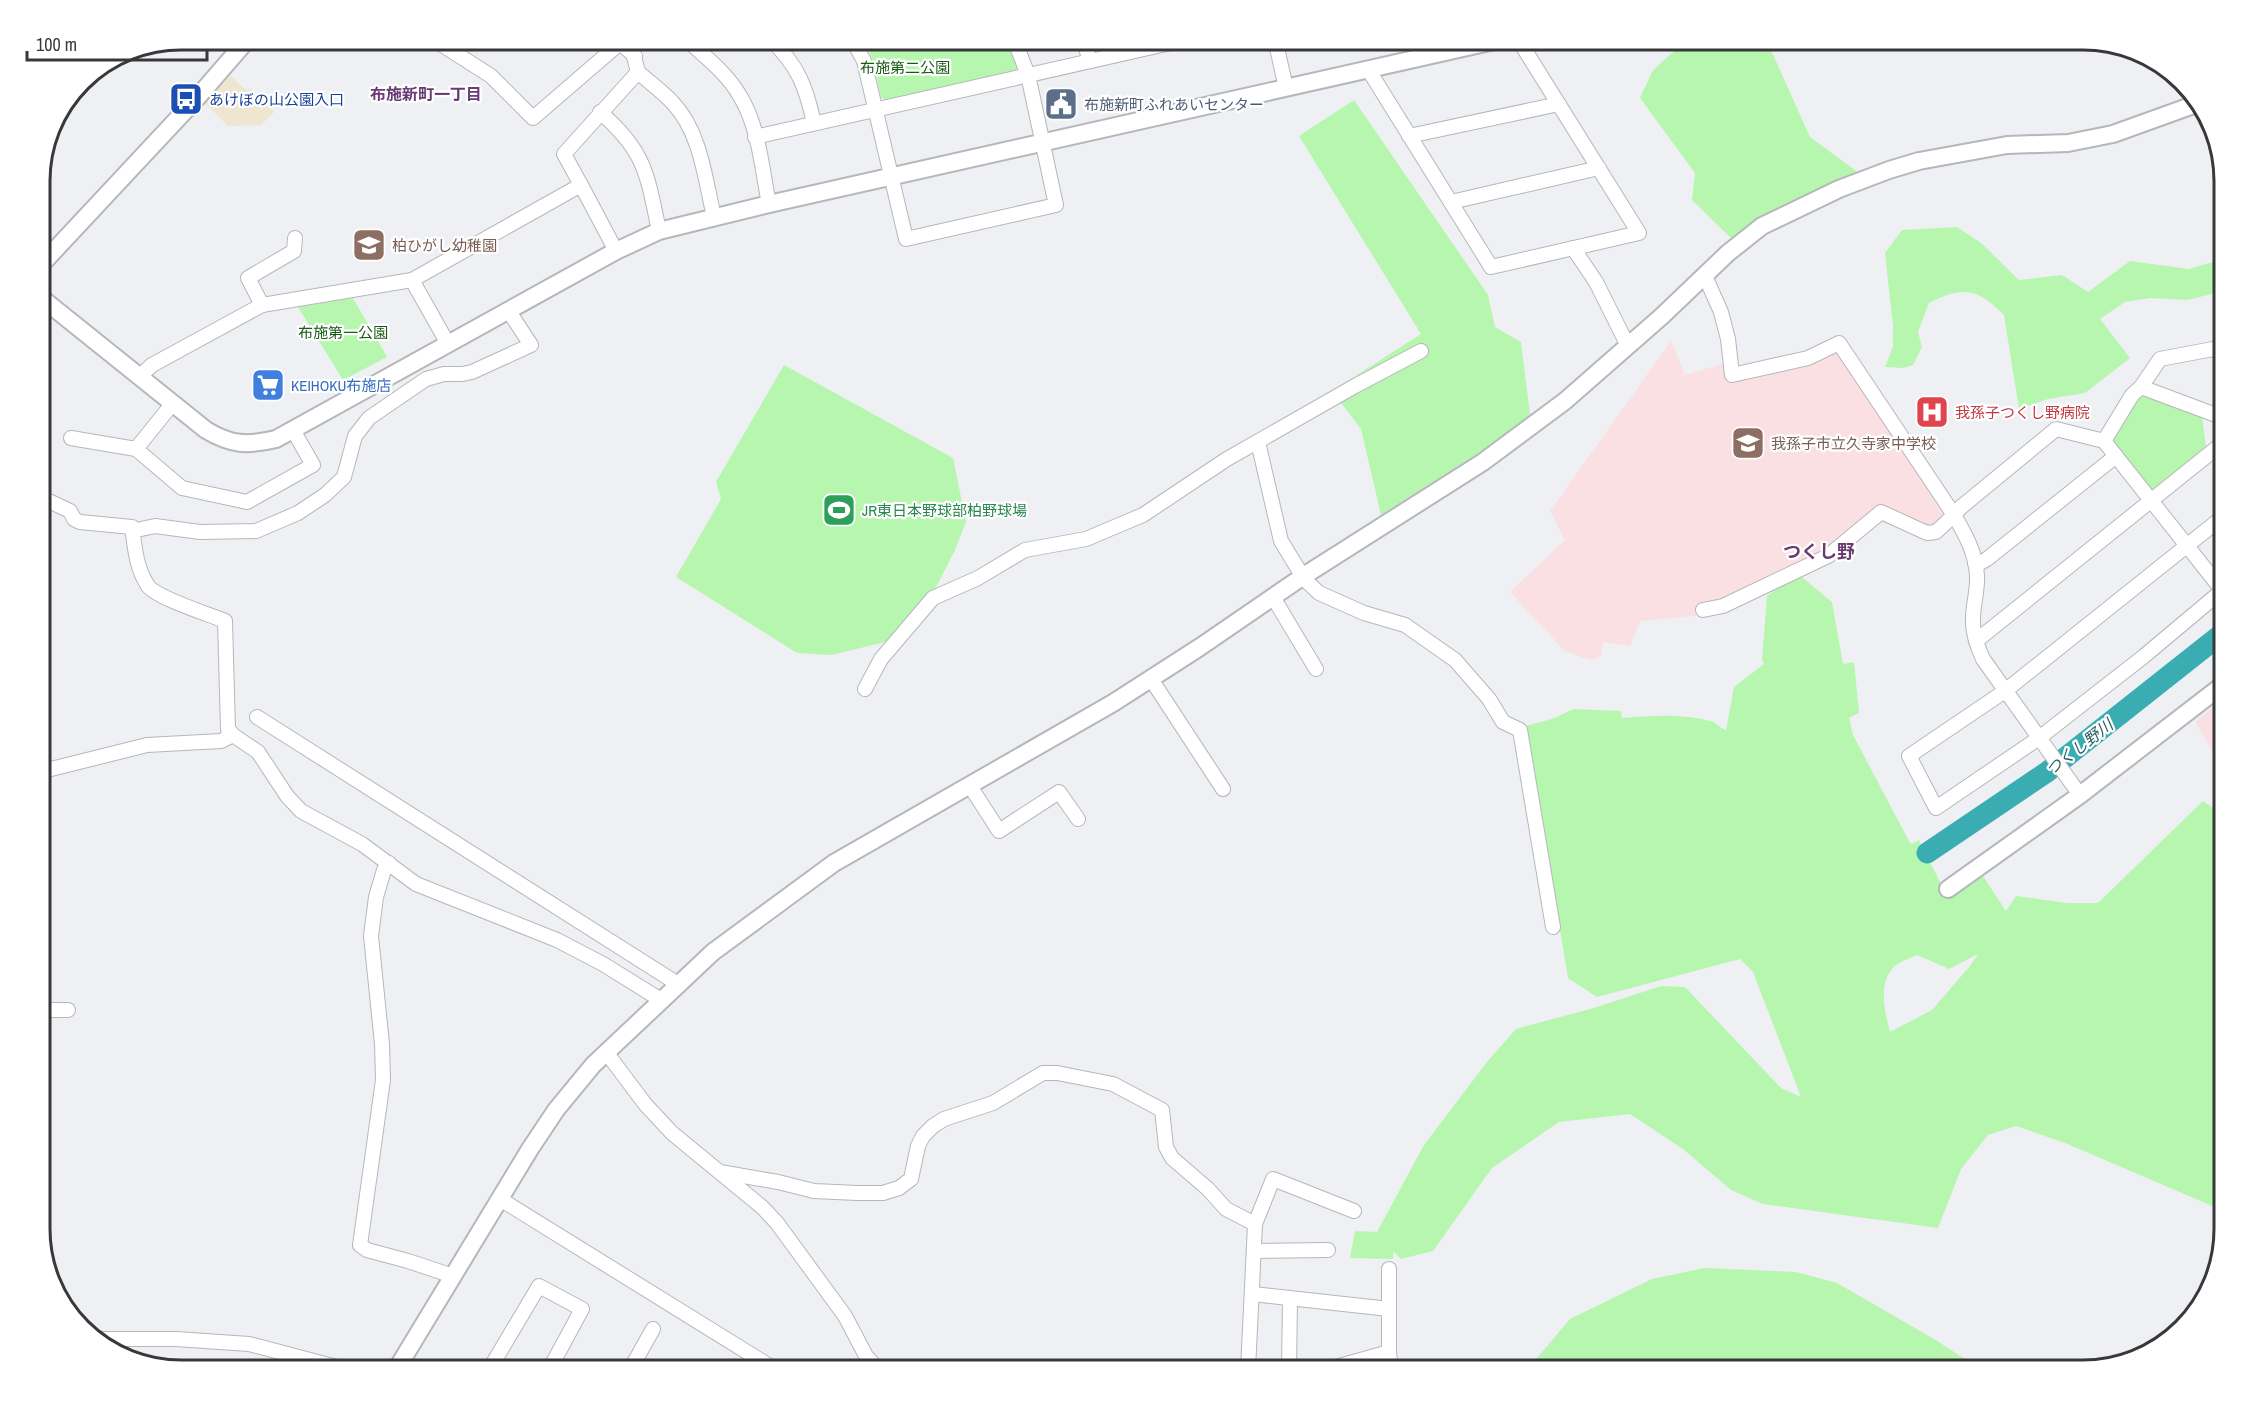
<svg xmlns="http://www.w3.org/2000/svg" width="2263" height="1409" font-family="'Archivo Narrow','Noto Sans JP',sans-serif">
<rect width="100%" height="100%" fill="#eff0f3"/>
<path fill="#efe6d1" d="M 228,73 L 247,91 L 251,88 L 274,112 L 261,125 L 228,126 L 203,101 Z"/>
<g fill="#fadfe3">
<path d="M 1671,341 L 1685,375 L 1725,363 L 1729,380 L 1819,361 L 1837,352 L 1946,518 L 1932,527 L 1879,506 L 1830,547 L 1755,583 L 1761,594 L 1717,614 L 1640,621 L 1630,646 L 1603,642 L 1601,656 L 1590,660 L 1565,651 L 1510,592 L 1565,540 L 1550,511 Z"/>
<path d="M 2224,698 L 2224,770 L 2195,722 Z"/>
</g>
<g fill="#b6f6af" fill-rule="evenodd">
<path d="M 864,39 L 1005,39 L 1013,51 L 1019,67 L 1013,72 L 887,101 L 881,97 L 873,61 Z"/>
<path d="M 1688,39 L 1766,39 L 1810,137 L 1859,173 L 1778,208 L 1732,239 L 1692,200 L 1695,173 L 1640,98 L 1653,70 Z"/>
<path d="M 1354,100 L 1488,295 L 1495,327 L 1521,342 L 1530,415 L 1480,452 L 1381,515 L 1361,429 L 1332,391 L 1421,334 L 1299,136 Z"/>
<path d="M 1957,227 L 1981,243 L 2019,280 L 2062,275 L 2088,292 L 2130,261 L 2189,269 L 2223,259 L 2224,291 L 2187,300 L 2150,298 L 2125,302 L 2100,319 L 2130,358 L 2085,393 L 2048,399 L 2019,409 L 2004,315 C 1977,288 1963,286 1929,303 L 1918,332 L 1922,347 L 1913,365 L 1903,368 L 1885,367 L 1893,347 L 1893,326 L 1885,253 L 1902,230 Z"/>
<path d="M 353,298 L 387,357 L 343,380 L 298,307 Z"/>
<path d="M 784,365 L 953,458 L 966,522 L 955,550 L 926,607 L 894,640 L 831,655 L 797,653 L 676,577 L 721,499 L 716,482 Z"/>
<path d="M 2143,396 L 2202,416 L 2206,448 L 2154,491 L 2149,491 L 2113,447 L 2113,440 L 2138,398 Z"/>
<path d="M 1798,574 L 1832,602 L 1843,664 L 1854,662 L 1859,713 L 1849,718 L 1853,735 L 1910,843 L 1912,844 L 1919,840 L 1947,896 L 1963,885 L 1965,889 L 1983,876 L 2006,911 L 2016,896 L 2067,903 L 2098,903 L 2203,801 L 2224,815 L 2224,1211 L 2065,1143 L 2016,1126 L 1988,1135 L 1961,1169 L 1938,1228 L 1763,1204 L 1731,1190 L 1683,1149 L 1630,1114 L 1559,1122 L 1492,1168 L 1433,1251 L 1401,1259 L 1393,1251 L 1393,1259 L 1350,1258 L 1355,1231 L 1377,1232 L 1424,1145 L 1487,1062 L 1516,1029 L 1594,1008 L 1661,986 L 1685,987 L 1781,1088 L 1801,1097 L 1753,972 L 1740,959 L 1597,997 L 1568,978 L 1526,726 L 1552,719 L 1574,709 L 1621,711 L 1622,718 C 1652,716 1681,713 1710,721 C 1717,722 1719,728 1726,730 L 1734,687 L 1764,664 L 1762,660 L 1767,596 ZM 1978,954 L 1970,966 L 1932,1010 L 1890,1032 C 1885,1012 1877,982 1895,966 C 1901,961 1911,958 1917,955 L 1949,969 Z"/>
<path d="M 1704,1268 L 1796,1272 L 1837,1283 L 1934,1339 L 1982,1370 L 1527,1370 L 1570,1319 L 1652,1279 Z"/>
</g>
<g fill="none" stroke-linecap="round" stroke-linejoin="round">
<path stroke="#39adb2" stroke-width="21" d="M 1927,853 L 2047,772 L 2224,632"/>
<g stroke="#b6b7ba" stroke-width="16">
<g id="minor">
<path d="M 433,39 L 491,76 L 533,118 L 620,43 L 635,56"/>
<path d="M 686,39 C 705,57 727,73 740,96 C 759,127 762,169 769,204"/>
<path d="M 770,39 C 798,65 806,87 814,123"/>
<path d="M 852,39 L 864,61 L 906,239 L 1056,205 L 1028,75 L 1014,39"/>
<path d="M 1083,39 L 1090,61"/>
<path d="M 1275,39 L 1286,88"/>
<path d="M 1368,69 L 1491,267 L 1639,233 L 1518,39"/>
<path d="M 638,72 C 649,82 663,92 673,103 C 701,133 705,179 714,217"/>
<path d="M 600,112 C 646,152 647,174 659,231"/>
<path d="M 1409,136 L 1559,104"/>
<path d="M 755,137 L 1188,39"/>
<path d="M 581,185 L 616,251"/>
<path d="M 1451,202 L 1599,168"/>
<path d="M 295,238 L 294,251 L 248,278 L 262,305 L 412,280 L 581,185 L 564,154 L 638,72 L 632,49 L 642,39"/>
<path d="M 1573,248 L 1596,282 L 1628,346"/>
<path d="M 1705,276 L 1721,312 L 1728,339 L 1732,375 L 1808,358 L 1839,343 L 1954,515 L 1960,508 L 2056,429 L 2104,441 L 2222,590"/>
<path d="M 412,280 L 448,344"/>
<path d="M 139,377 L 152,365 L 262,305"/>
<path d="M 2141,387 L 2224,418"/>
<path d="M 173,403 L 136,449 L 182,488 L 247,502 L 313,465 L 293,430"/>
<path d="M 71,438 L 136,449"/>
<path d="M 2104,441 L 2132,395 L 2141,387 L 2160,359 L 2213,349 L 2224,355"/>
<path d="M 1258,442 L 1281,541 L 1303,577"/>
<path d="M 39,500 L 51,502 L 70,511 L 74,519 L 80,522 L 132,527 C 135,548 136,568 148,586 C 157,598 208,614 225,621 L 228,729 L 233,735"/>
<path d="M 2224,516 L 2005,691 L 1909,756 L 1936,808 L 2039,738 L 2143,657 L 2224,589"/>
<path d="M 132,531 L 155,526 L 200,532 L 256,531 L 298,513 L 325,495 L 344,477 L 355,436 L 369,418 L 426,379 L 444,374 L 462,374 L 472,372 L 531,345 L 508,310"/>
<path d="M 1975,563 L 1980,563 L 1987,559 L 2116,456"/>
<path d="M 1302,577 L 1319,593 L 1364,613 L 1405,625 L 1455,660 L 1489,699 L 1503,722 L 1520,730 L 1553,927"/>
<path d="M 1273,597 L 1316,669"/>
<path d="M 1703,610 L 1723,606 L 1828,556 L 1881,512 L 1927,533 L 1936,532 L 1954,515 C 1965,534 1976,553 1977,576 C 1978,591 1972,607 1973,623 C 1973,635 1978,648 1983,659 L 2080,795"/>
<path d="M 1976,641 L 2224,442"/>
<path d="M 1151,679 L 1223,789"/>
<path d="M 865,689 L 881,659 L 933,598 L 978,578 L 1025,550 L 1086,539 L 1143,515 L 1227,459 L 1355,386 L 1421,351"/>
<path d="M 257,717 L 678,984"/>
<path d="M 39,772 L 147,745 L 221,741 L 233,735 L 258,752 L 287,796 L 301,811 L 362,844 L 416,884 L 557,940 L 603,964 L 661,1000"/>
<path d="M 970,786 L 999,831 L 1059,792 L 1078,819"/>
<path d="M 389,863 L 384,870 L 376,897 L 371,936 L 382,1044 L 383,1080 L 360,1245 L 367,1250 L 408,1261 L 453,1276"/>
<path d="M 39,1010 L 68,1010"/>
<path d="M 606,1052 L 645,1104 L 672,1133 L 762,1207 L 777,1223 L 845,1316 L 866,1356 L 879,1370"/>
<path d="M 720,1172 L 778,1182 L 814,1191 L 857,1193 L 883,1193 L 899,1188 L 911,1179 L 918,1146 L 923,1136 L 933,1126 L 944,1119 L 993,1103 L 1043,1073 L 1057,1073 L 1113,1084 L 1162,1110 L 1166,1147 L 1172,1158 L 1208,1189 L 1226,1209 L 1255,1224"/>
<path d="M 500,1199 L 776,1370"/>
<path d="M 1255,1251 L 1328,1250"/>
<path d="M 1389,1269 L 1389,1352"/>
<path d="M 1253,1294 L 1389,1309"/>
<path d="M 95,1339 L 176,1339 L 249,1344 L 348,1370"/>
<path d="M 489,1370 L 539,1286 L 582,1309 L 549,1370"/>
<path d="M 630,1370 L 653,1329"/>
<path d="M 1248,1370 L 1255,1224 L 1273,1179 L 1354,1211"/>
<path d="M 1289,1370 L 1290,1298"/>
<path d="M 1325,1370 L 1389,1352 L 1391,1370"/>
</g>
</g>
<g stroke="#b6b7ba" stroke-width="20">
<g id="tertiary">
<path d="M 39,267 L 196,99 L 248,39"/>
<path d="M 39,296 L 206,430 C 231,445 247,446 276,439 L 616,251 L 659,231 L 769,204 L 1503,39"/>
<path d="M 1948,889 L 2080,795 L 2224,684"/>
<path d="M 396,1370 L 530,1149 L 556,1110 L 593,1065 L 713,952 L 834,863 L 1113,703 L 1200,647 L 1302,577 L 1483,462 L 1565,401 L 1662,316 L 1728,253 L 1762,226 L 1839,189 L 1889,170 L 1919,161 L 2007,145 L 2068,143 L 2113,134 L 2199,103"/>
</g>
</g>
<use href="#minor" stroke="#fff" stroke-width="14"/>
<use href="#tertiary" stroke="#fff" stroke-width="16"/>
</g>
<defs>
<g id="bus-square" transform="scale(1.725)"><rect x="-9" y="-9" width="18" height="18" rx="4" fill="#1a4fb4" stroke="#fff"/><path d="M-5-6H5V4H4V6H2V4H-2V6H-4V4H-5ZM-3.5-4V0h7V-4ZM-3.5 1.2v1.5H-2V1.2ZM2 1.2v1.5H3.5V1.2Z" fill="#fff"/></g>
<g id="civic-square" transform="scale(1.725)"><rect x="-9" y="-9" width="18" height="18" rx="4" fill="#5c6f8a" stroke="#fff"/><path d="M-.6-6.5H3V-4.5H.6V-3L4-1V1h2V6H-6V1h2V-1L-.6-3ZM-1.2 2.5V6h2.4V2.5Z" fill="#fff"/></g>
<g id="school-square" transform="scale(1.725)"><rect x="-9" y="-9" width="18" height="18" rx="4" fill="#8d6e63" stroke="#fff"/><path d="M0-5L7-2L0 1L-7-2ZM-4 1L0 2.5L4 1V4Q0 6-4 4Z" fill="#fff"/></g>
<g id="supermarket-square" transform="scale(1.725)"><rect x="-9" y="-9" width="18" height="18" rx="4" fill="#3f7fe0" stroke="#fff"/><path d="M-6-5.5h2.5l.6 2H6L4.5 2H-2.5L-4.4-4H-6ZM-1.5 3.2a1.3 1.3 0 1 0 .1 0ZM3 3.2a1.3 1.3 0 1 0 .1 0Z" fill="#fff"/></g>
<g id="hospital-square" transform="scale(1.725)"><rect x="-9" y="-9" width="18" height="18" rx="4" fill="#e0444e" stroke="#fff"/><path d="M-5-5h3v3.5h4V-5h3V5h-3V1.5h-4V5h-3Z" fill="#fff"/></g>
<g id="stadium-square" transform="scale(1.725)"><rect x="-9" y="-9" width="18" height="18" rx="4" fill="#2e9e5b" stroke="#fff"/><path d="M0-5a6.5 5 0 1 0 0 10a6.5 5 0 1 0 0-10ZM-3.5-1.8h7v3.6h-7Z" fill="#fff"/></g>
</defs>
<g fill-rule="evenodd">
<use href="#bus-square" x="186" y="99"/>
<use href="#civic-square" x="1061" y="104"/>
<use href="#school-square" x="369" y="245"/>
<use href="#supermarket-square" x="268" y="385"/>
<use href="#hospital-square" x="1932" y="412"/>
<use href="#school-square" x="1748" y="443"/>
<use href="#stadium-square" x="839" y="510"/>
</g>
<g text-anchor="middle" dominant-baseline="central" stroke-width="4.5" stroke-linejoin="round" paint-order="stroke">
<g font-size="15" fill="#175c12" stroke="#fff">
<text x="905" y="67">布施第二公園</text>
<text x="343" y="332">布施第一公園</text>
</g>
<g font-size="15" fill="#164399" stroke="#fff" text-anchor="start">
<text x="209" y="99">あけぼの山公園入口</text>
</g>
<g font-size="15" fill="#4e5e75" stroke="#fff" text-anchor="start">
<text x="1084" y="104">布施新町ふれあいセンター</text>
</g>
<g font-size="15" fill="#785e54" stroke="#fff" text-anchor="start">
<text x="392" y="245">柏ひがし幼稚園</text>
<text x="1771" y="443">我孫子市立久寺家中学校</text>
</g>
<g font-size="15" fill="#366cbe" stroke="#fff" text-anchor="start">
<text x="291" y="385">KEIHOKU布施店</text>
</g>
<g font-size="15" fill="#be3a42" stroke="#fff" text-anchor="start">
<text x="1955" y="412">我孫子つくし野病院</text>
</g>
<g font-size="15" fill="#27864d" stroke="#fff" text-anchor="start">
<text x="862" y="510">JR東日本野球部柏野球場</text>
</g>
<g font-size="16" font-weight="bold" fill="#683c72" stroke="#fff">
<text x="426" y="94">布施新町一丁目</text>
</g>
<g font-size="16" font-style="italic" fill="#1f5e61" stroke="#fff">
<text transform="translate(2079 747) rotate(-38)">つくし野川</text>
</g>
<g font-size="18" font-weight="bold" fill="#683c72" stroke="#fff">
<text x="1819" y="551">つくし野</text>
</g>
</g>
<path d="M0 0H2263V1409H0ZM181 50H2083A131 131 0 0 1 2214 181V1229A131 131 0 0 1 2083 1360H181A131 131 0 0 1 50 1229V181A131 131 0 0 1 181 50Z" fill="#fff" fill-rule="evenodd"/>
<path fill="none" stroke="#38383a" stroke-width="3" d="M181 50H2083A131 131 0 0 1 2214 181V1229A131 131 0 0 1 2083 1360H181A131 131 0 0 1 50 1229V181A131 131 0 0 1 181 50Z"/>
<path d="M27 51v9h180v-9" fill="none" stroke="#38383a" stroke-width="3"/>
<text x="36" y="51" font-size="18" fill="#38383a" stroke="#ffffff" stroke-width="4.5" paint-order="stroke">100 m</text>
</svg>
